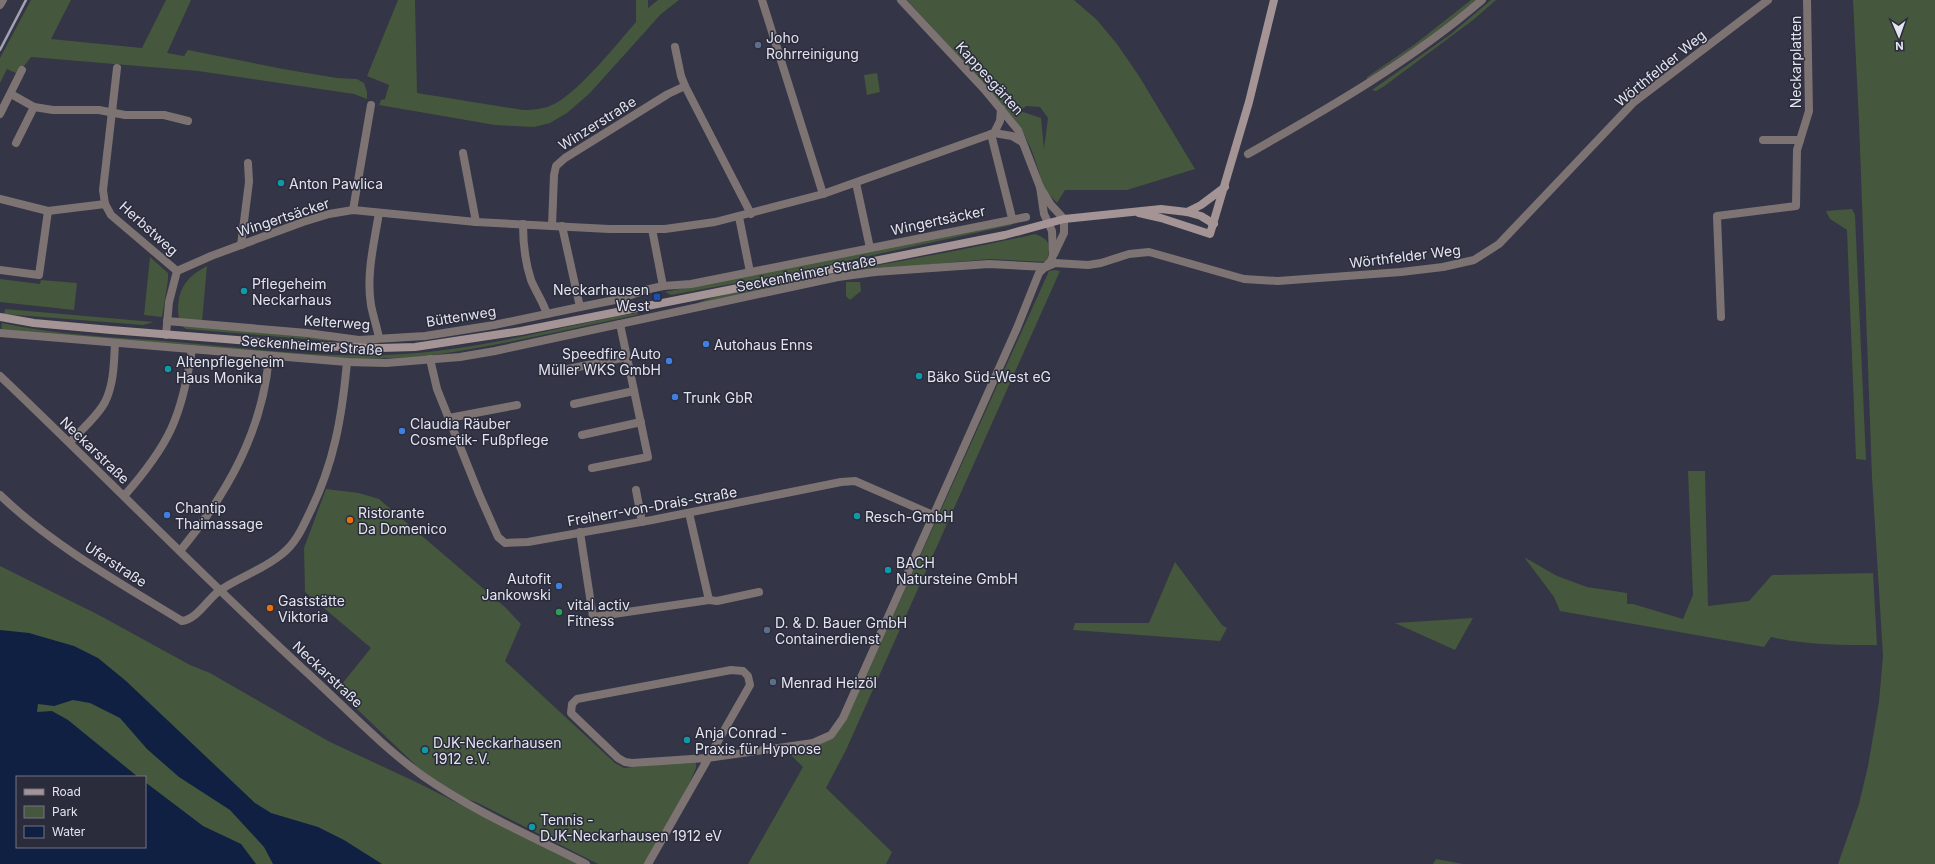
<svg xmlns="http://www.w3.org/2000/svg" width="1935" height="864" font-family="Inter,sans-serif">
<rect width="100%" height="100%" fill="#343546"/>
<g fill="#45573c" fill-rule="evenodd">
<path d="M 31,0 L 71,0 L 51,39 L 142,48 L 166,0 L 191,0 L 167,53 L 184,56 L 188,50 L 283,69 L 337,78 L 357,79 L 364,83 L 367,92 L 367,99 L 354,94 L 198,71 L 31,57 L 18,74 L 7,69 L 0,83 L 0,58 Z"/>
<path d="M 398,0 L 415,0 L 417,93 L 523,110 C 535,110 545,109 556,103 C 582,88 615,46 636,22 L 636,0 L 648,0 L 648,8 L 658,0 L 679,0 L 661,14 L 590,93 L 567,113 L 550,123 L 534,127 L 495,125 L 379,105 L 381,100 L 385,99 L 389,85 L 367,76 Z"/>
<path d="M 907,0 L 1074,0 L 1097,20 L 1117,44 L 1139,76 L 1195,169 L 1127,190 L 1065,190 L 1057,203 L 1045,190 L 1032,151 L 1021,128 L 988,89 ZM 1026,106 L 1040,107 L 1048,118 L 1044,149 L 1041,118 L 1020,111 Z"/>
<path d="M 1471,0 L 1477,0 L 1421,43 L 1367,79 L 1367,77 L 1415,44 Z"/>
<path d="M 1491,0 L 1496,0 L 1473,20 L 1383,87 L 1376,91 L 1372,90 L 1451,34 Z"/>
<path d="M 1853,0 L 1935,0 L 1935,864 L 1838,864 L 1859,804 L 1868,766 L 1879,702 L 1883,656 L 1872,477 L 1859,122 Z"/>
<path d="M 877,73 L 880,92 L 867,95 L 864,75 Z"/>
<path d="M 1852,209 L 1855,215 L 1866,460 L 1856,459 L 1847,230 L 1830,219 L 1826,211 Z"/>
<path d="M 1012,221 L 1012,225 L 786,274 L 671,295 L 665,292 Z"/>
<path d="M 1035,234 C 1052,240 1050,246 1047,262 L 989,259 L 924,265 L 690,308 C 705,295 747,291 768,286 C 857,268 947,254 1035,234 Z"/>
<path d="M 150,257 L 168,273 L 168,280 L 162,317 L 144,315 Z"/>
<path d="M 207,266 L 202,322 L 179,319 C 175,293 184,278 207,266 Z"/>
<path d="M 1055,270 L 1060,271 L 846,750 L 826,788 L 892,852 L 886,864 L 748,864 L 803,767 L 787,751 C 824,744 831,746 850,711 L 1049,271 Z"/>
<path d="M 0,279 L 40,284 L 41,280 L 77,283 L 74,310 L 0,302 Z"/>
<path d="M 846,282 L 860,282 L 861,291 L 850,300 L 846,296 Z"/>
<path d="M 5,309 L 154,322 L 143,325 L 4,314 Z"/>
<path d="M 639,313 L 637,315 C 567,329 497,347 426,356 C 399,359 371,358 344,359 L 1,330 L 2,323 C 56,335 112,337 166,341 C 245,348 324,359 403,354 C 476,349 546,331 617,316 Z"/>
<path d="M 181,325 L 329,338 L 330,341 L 186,329 Z"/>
<path d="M 1688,471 L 1705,471 L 1708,606 L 1749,601 L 1772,575 L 1873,573 L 1877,645 C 1841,645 1806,645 1771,637 L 1764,647 L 1560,611 L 1554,597 L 1524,557 L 1557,576 L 1587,587 L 1627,593 L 1627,604 L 1633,604 L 1683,619 L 1693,595 Z"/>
<path d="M 326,489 L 359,493 L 379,499 L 506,608 L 521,624 L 505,661 L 615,763 L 624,768 L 690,761 L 696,763 L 696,768 L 690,782 L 647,864 L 598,864 L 476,802 L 457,796 L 427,776 L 337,690 L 371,648 L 305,592 L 304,548 Z"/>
<path d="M 1175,562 L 1222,625 L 1227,628 L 1220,641 L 1073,630 L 1075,623 L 1149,623 Z"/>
<path d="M 0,566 L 97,614 L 190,665 L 210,673 L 328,741 L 418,783 L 578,864 L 0,864 ZM 17,777 L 145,777 L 145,847 L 17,847 Z"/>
<path d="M 1473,618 L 1455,650 L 1395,623 Z"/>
<path d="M 1436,859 L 1463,864 L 1433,864 Z"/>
</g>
<path fill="#102043" d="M 0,630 L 29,633 L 74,646 L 98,658 L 126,681 L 255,803 L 271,813 L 318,827 L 344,840 L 382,864 L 273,864 L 264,847 L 230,810 L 179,777 L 147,749 L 120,718 L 90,703 L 73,700 L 54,706 L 38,704 L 37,712 L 52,711 L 68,720 L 138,777 L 17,777 L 17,847 L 145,847 L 145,782 L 203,826 L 241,844 L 256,864 L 0,864 Z"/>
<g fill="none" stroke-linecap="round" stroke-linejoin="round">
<g stroke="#7d7373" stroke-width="8">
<path d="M 762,0 L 823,194"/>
<path d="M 901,0 L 984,89 L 1018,130 L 1040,187 L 1051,205 L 1064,219 L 1064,233 L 1054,254"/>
<path d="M 0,5 L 3,0"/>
<path d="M 675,47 L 681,76 L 685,86"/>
<path d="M 117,68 L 103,190 L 105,204 L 111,215 L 177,271"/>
<path d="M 11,94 L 34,107"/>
<path d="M 0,114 L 22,70"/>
<path d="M 994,133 L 1000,121 L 1001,109"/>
<path d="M 991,134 L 1012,218"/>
<path d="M 1763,140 L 1800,140"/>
<path d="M 16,143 L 34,107 L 53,110 L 99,110 L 125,115 L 164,115 L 188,121"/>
<path d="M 463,153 L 476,222"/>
<path d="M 1248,154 C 1329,108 1411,61 1482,0"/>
<path d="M 856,183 L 870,248"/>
<path d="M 0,199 L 48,211 L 105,204"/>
<path d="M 353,210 L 371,105"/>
<path d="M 379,213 C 374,243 366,275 371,305 C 373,316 377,327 379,338"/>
<path d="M 739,217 L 750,272"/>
<path d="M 523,224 C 523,243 525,262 531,280 C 536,292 543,302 547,314"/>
<path d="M 552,226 L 554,175 L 556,166 L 565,158 L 668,94 L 685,86 L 751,214"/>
<path d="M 562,226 L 580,307"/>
<path d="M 652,229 L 663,286"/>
<path d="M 241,245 L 249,182 L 248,163"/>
<path d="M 0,270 L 39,275 L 48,211"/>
<path d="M 1721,317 L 1717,216 L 1796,206 L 1797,150 L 1809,111 L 1807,0"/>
<path d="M 167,321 L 307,333 L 359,340 L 425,336 L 494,325 L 580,307 L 620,299 L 645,290 L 663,286 L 691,284 L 1026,217"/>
<path d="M 0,333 L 347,362 L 386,363 L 460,357 L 495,351 L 838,277 L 875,272 L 989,264 L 1046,267 L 1055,263 L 1088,265 L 1101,263 L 1129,254 L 1149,252 L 1244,279 L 1278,281 L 1401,272 L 1443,267 L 1474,260 L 1499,244 L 1634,102 L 1768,0"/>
<path d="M 166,335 L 169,302 L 177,271 L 211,256 L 303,222 L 329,214 L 353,210 L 476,222 L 609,229 L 665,229 L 715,222 L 823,194 L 994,133 L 1012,136 L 1022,142"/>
<path d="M 430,359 L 437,389 L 479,494 L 498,537 L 505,543 L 528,542 L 652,520 L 841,482 L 855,481 L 933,515"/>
<path d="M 568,369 L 627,357"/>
<path d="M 0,376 C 102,473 199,573 302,668 C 342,704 380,745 423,776 C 473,811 531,836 586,864"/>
<path d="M 574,404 L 634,391"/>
<path d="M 449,418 L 517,405"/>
<path d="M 582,435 L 641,422"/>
<path d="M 70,442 C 81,430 97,417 105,402 C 114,384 114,362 115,343"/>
<path d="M 592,468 L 648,457 L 620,324"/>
<path d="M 636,490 L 642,522"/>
<path d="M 0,495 C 52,545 120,583 182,621 C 197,619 207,600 219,591 C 239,577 263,570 282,554 C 295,544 302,529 309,514 C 334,464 342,417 347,362"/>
<path d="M 124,496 C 169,445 182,417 192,349"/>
<path d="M 580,532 L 593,617 L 709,600 L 689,513"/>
<path d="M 180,551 C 227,494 263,431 269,356"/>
<path d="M 709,600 L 717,601 L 759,592"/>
<path d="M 648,864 L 750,685 L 748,676 L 743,671 L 731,670 L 577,699 L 572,704 L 571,713 L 618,758 L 625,762 L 632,763 L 707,758 L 813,743 L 831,735 L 843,718 L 1017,328 L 1039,273 L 1051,261 L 1053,255 L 1052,231 L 1044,214 L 1040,187"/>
</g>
<g stroke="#a59495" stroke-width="8">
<path d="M 1187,212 L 1201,205 L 1225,187"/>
<path d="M 1139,213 L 1161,218 L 1210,234 L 1249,102 L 1274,0"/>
<path d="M 0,317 L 34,323 L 111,330 L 311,346 L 381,348 L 415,347 L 521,331 L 1005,235 L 1064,219 L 1161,209 L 1187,212 L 1201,216 L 1214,224"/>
</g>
<path stroke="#a2a3b1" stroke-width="2.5" d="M 0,50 L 26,0"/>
</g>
<g fill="#5c6f8a" stroke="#2a2b3b" stroke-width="1.5">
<circle cx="758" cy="45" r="4"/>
<circle cx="767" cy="630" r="4"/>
<circle cx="773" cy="682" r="4"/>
</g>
<g fill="#0f9aa8" stroke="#2a2b3b" stroke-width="1.5">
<circle cx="281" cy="183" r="4"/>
<circle cx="244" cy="291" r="4"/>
<circle cx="168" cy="369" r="4"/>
<circle cx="919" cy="376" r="4"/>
<circle cx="857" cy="516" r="4"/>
<circle cx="888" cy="570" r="4"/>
<circle cx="687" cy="740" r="4"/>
<circle cx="425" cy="750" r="4"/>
<circle cx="532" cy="827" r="4"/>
</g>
<rect fill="#1a4fb4" stroke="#2a2b3b" stroke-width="1.5" x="653" y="293" width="8" height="8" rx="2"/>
<g fill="#3f7fe0" stroke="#2a2b3b" stroke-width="1.5">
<circle cx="706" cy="344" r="4"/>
<circle cx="669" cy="361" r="4"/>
<circle cx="675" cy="397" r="4"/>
<circle cx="402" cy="431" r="4"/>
<circle cx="167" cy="515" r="4"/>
<circle cx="559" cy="586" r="4"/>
</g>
<g fill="#e8710a" stroke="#2a2b3b" stroke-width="1.5">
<circle cx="350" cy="520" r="4"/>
<circle cx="270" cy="608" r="4"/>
</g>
<circle fill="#2e9e5b" stroke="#2a2b3b" stroke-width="1.5" cx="559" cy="612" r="4"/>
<g text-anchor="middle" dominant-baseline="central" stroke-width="3" stroke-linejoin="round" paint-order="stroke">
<g font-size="14" fill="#e3e4ef" stroke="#2a2b3b" text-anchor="start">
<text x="766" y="37">Joho<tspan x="766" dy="16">Rohrreinigung</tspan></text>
<text x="289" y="183">Anton Pawlica</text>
<text x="252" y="283">Pflegeheim<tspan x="252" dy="16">Neckarhaus</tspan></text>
<text x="649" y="289" text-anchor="end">Neckarhausen<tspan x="649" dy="16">West</tspan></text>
<text x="714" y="344">Autohaus Enns</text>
<text x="661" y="353" text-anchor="end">Speedfire Auto<tspan x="661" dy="16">Müller WKS GmbH</tspan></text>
<text x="176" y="361">Altenpflegeheim<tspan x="176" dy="16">Haus Monika</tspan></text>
<text x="927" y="376">Bäko Süd-West eG</text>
<text x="683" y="397">Trunk GbR</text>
<text x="410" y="423">Claudia Räuber<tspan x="410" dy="16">Cosmetik- Fußpflege</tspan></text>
<text x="175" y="507">Chantip<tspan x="175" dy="16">Thaimassage</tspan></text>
<text x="358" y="512">Ristorante<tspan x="358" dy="16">Da Domenico</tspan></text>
<text x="865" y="516">Resch-GmbH</text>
<text x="896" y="562">BACH<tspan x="896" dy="16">Natursteine GmbH</tspan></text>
<text x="551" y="578" text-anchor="end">Autofit<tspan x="551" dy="16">Jankowski</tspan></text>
<text x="278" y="600">Gaststätte<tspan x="278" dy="16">Viktoria</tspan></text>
<text x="567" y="604">vital activ<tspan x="567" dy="16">Fitness</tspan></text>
<text x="775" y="622">D. &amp; D. Bauer GmbH<tspan x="775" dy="16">Containerdienst</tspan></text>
<text x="781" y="682">Menrad Heizöl</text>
<text x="695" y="732">Anja Conrad -<tspan x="695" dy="16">Praxis für Hypnose</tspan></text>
<text x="433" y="742">DJK-Neckarhausen<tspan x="433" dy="16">1912 e.V.</tspan></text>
<text x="540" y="819">Tennis -<tspan x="540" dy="16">DJK-Neckarhausen 1912 eV</tspan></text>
</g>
<g font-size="14" fill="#e3e4ef" stroke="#2a2b3b">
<text transform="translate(1795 62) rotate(-90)">Neckarplatten</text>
<text transform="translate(1660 68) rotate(-39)">Wörthfelder Weg</text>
<text transform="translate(990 78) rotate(48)">Kappesgärten</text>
<text transform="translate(597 123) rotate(-32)">Winzerstraße</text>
<text transform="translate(283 217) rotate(-18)">Wingertsäcker</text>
<text transform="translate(938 220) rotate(-12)">Wingertsäcker</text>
<text transform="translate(149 228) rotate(42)">Herbstweg</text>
<text transform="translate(1405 256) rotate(-7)">Wörthfelder Weg</text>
<text transform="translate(806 273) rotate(-11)">Seckenheimer Straße</text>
<text transform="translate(461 316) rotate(-9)">Büttenweg</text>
<text transform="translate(337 322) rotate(4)">Kelterweg</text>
<text transform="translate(312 345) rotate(4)">Seckenheimer Straße</text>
<text transform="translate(95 450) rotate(44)">Neckarstraße</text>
<text transform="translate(652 506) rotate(-10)">Freiherr-von-Drais-Straße</text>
<text transform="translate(116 564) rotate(33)">Uferstraße</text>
<text transform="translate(328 674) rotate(43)">Neckarstraße</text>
</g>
</g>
<rect x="16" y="776" width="130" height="72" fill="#2a2b3b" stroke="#747583"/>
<rect x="24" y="789" width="20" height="6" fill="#a59495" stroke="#747583"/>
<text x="52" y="796" font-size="12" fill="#e3e4ef">Road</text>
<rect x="24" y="806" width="20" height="12" fill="#45573c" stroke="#747583"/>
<text x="52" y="816" font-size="12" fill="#e3e4ef">Park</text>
<rect x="24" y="826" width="20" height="12" fill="#102043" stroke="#747583"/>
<text x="52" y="836" font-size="12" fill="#e3e4ef">Water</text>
<g transform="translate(1899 36) rotate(178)" stroke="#2a2b3b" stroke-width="3" paint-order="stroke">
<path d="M0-3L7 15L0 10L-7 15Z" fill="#e3e4ef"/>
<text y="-6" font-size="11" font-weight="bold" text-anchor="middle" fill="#e3e4ef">N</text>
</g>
</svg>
